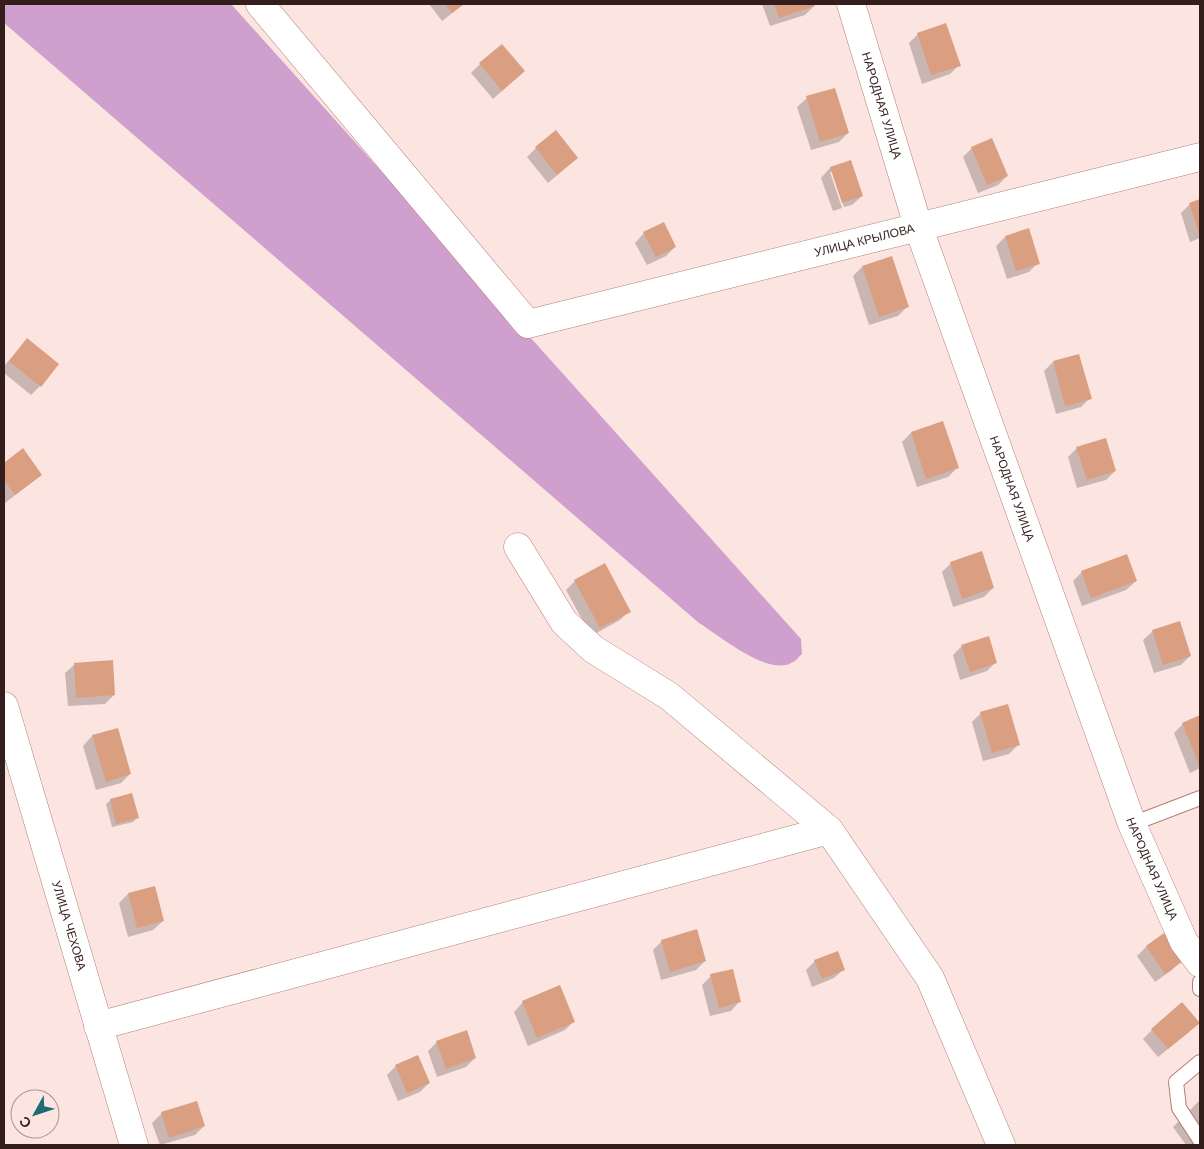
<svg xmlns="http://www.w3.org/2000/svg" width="1204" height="1149" font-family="Arial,sans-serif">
<rect width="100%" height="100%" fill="#fce4e0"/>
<path fill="#cfa0ce" d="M 4,4 L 231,4 L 801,639 L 802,654 C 799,656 796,661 793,662 C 770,678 720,636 699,623 L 4,23 Z"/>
<g fill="#0003">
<path d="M 429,4 L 464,4 L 442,21 Z"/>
<path d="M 762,4 L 813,4 L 814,6 L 805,15 L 770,26 Z"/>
<path d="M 918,34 L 959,65 L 950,74 L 922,84 L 909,43 Z"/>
<path d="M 480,64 L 524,71 L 493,99 L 471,73 Z"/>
<path d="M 807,98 L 848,133 L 839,142 L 811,150 L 797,107 Z"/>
<path d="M 536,148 L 577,158 L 548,183 L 527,157 Z"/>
<path d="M 972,148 L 1007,176 L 998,185 L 978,193 L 963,157 Z"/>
<path d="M 850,162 L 862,196 L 852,205 L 844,207 L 833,172 L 830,172 L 842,208 L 833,211 L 821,178 L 830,168 Z"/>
<path d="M 1200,201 L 1200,238 L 1190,242 L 1181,213 L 1190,204 Z"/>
<path d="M 644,233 L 675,247 L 666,256 L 647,265 L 635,243 Z"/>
<path d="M 1005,237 L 1038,263 L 1029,272 L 1007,279 L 996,246 Z"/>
<path d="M 862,267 L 907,307 L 898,316 L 869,325 L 853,276 Z"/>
<path d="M 27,340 L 40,386 L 31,395 L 4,373 L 4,366 Z"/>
<path d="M 1053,362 L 1090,398 L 1081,407 L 1056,414 L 1044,371 Z"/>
<path d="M 943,423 L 957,468 L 948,477 L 917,487 L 902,442 L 911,433 Z"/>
<path d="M 1077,448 L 1115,471 L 1106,480 L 1077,488 L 1068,457 Z"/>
<path d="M 22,450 L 41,474 L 31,483 L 5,503 L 4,501 L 4,464 Z"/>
<path d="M 951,563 L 993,588 L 984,597 L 953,607 L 942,572 Z"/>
<path d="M 1082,572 L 1136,581 L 1126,590 L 1082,606 L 1073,581 Z"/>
<path d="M 575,581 L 629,611 L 620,620 L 591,636 L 566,590 Z"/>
<path d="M 1153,631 L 1190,656 L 1181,665 L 1154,673 L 1143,640 Z"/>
<path d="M 962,646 L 996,662 L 987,671 L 960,680 L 953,655 Z"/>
<path d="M 75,664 L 114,695 L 105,704 L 68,706 L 65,673 Z"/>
<path d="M 981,713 L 1018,745 L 1009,754 L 983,761 L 972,722 Z"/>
<path d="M 1200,717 L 1200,768 L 1190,773 L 1174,733 L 1183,724 Z"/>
<path d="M 92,736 L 130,774 L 121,783 L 96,790 L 83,746 Z"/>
<path d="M 111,800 L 137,818 L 133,822 L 112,827 L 106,804 Z"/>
<path d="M 154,888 L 163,921 L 153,930 L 128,937 L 119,903 L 128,894 Z"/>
<path d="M 1163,935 L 1181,961 L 1172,970 L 1155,982 L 1137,956 L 1146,947 Z"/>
<path d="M 662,941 L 705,961 L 696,970 L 661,980 L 653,950 Z"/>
<path d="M 815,961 L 844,969 L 834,978 L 812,987 L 806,970 Z"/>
<path d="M 711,976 L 740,1001 L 731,1011 L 710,1016 L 702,985 Z"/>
<path d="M 523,1002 L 574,1021 L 565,1030 L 528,1046 L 514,1012 Z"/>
<path d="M 1152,1030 L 1189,1032 L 1158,1057 L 1143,1039 Z"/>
<path d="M 437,1042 L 475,1058 L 466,1067 L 437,1077 L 428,1051 Z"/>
<path d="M 396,1066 L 429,1083 L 420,1092 L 398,1101 L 387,1075 Z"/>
<path d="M 1200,1100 L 1200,1145 L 1186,1145 L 1173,1127 Z"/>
<path d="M 162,1113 L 204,1126 L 195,1135 L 160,1145 L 152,1123 Z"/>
</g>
<g fill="#da9e81">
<path d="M 445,4 L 464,4 L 452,13 Z"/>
<path d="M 774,4 L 814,4 L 815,6 L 779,18 Z"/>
<path d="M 946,23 L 961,66 L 931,75 L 917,33 Z"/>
<path d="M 502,44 L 525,71 L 502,91 L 479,63 Z"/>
<path d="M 835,88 L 849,133 L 820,142 L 806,96 Z"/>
<path d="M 556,130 L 578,158 L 557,175 L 535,147 Z"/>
<path d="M 992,138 L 1008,176 L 987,185 L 971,147 Z"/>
<path d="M 851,160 L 863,196 L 842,203 L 830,167 Z"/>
<path d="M 1200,199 L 1200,233 L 1199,233 L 1189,203 Z"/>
<path d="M 664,222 L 676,247 L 656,257 L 643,232 Z"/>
<path d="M 1029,228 L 1040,264 L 1016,271 L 1005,236 Z"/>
<path d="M 892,256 L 909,307 L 879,317 L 862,266 Z"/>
<path d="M 27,338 L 59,364 L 41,387 L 9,361 Z"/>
<path d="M 1079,354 L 1092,399 L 1065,406 L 1053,361 Z"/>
<path d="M 943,421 L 959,468 L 926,479 L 911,432 Z"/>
<path d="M 1106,438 L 1116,471 L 1087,480 L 1076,447 Z"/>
<path d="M 23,448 L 42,475 L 15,495 L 4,480 L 4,463 Z"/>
<path d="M 982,551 L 994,588 L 962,599 L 950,562 Z"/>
<path d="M 1127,554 L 1137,581 L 1091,598 L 1081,571 Z"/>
<path d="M 605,563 L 631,612 L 600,628 L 574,580 Z"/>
<path d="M 1180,621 L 1191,656 L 1163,665 L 1152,630 Z"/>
<path d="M 989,636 L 997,663 L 970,672 L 961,645 Z"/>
<path d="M 113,660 L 115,695 L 76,698 L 74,663 Z"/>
<path d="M 1008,704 L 1020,745 L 992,753 L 980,712 Z"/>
<path d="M 1200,715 L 1200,767 L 1182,723 Z"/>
<path d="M 118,728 L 131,774 L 106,782 L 92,735 Z"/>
<path d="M 132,793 L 139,818 L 116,824 L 110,799 Z"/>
<path d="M 155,886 L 164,921 L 137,928 L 128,893 Z"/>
<path d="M 697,929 L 706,961 L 670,972 L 661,940 Z"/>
<path d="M 1164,933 L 1183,961 L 1165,974 L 1146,946 Z"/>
<path d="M 838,951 L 845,970 L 822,979 L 814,960 Z"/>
<path d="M 733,969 L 741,1002 L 719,1008 L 710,974 Z"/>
<path d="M 560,985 L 575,1022 L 537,1038 L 522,1001 Z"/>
<path d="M 1182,1002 L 1200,1023 L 1168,1049 L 1151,1029 Z"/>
<path d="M 467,1030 L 476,1058 L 446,1069 L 436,1041 Z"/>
<path d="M 418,1055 L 430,1083 L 407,1093 L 395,1065 Z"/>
<path d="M 197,1101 L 205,1126 L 169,1138 L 161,1112 Z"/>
</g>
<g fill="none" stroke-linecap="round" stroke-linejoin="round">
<g stroke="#b48079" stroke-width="16">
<g id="lane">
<path d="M 1132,824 L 1200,798"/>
<path d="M 1200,982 L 1200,989"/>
<path d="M 1200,1062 L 1176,1082 L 1179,1108 L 1200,1140"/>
</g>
</g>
<g stroke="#b48079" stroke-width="29">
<g id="street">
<path id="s1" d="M 260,4 L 528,324 L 1200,157"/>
<path d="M 518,547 L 564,622 L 593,649 L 669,696 L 829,830"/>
<path id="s2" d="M 4,706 L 134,1145"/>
<path d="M 98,1026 L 829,830 L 930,978 L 1001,1145"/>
</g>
</g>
<g stroke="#b48079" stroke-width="29">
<g id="secondary">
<path id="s3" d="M 851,4 L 918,226 L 1132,824 L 1184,942 L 1200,963"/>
</g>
</g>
<use href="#lane" stroke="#fff" stroke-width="14"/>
<use href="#street" stroke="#fff" stroke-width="28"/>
<use href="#secondary" stroke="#fff" stroke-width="28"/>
</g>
<g text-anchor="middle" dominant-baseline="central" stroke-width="4" stroke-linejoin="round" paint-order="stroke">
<g font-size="12" fill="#331e1c" stroke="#fce4e0">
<text stroke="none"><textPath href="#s3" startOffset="106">НАРОДНАЯ УЛИЦА</textPath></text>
<text stroke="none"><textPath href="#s1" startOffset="764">УЛИЦА КРЫЛОВА</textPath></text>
<text stroke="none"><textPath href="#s3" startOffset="511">НАРОДНАЯ УЛИЦА</textPath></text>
<text stroke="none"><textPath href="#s3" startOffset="916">НАРОДНАЯ УЛИЦА</textPath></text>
<text stroke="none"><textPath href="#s2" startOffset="229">УЛИЦА ЧЕХОВА</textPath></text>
</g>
</g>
<rect width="1204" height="1149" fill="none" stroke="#331e1c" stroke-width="10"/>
<g transform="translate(35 1114) rotate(230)"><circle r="24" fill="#fce4e0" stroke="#ac9592"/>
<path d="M0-4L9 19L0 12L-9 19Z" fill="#1f6a73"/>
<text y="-8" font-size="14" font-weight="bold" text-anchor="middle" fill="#331e1c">С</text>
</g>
</svg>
